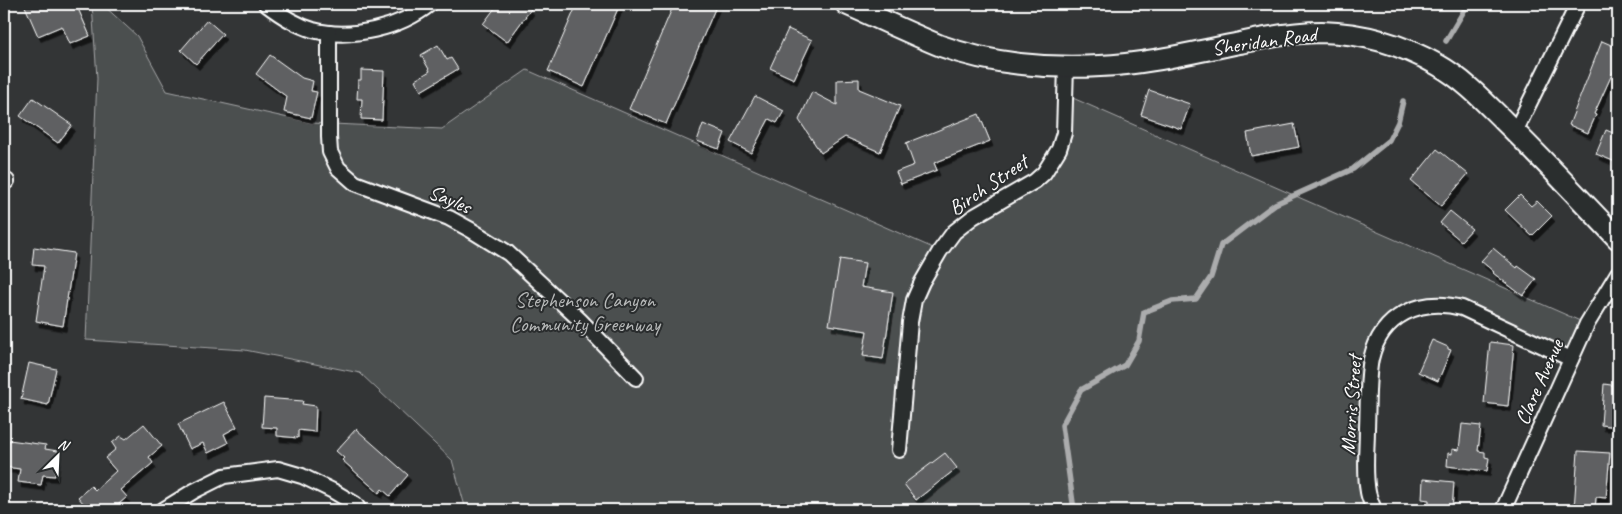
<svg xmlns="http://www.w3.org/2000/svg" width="1622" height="514" font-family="Caveat,sans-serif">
<defs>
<filter id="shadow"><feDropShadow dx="3" dy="5.5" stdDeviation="0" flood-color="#0009"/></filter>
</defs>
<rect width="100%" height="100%" fill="#333536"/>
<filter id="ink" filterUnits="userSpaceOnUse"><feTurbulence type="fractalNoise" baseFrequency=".02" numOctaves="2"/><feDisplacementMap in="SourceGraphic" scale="10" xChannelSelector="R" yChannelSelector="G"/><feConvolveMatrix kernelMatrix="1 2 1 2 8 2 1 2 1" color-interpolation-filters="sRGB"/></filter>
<g filter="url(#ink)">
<path fill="#4c4f50" stroke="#a6a7a8" d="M 92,4 L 102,4 L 137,36 L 167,91 L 311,123 L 442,129 L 527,70 L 940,251 L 954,232 L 1035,181 L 1059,149 L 1066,95 L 1587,324 L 1571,359 L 1462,308 L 1422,305 L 1376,344 L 1368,417 L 1374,510 L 466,510 L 452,460 L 360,373 L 245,350 L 86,340 L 97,78 Z"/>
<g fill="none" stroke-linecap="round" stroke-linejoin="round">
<g stroke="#abacad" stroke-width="5.5">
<path d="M 1446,41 L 1468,4"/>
<path d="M 1074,510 L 1062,425 L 1081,390 L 1125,365 L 1139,341 L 1144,312 L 1172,301 L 1196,299 L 1211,277 L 1221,245 L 1275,204 L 1353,169 L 1389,140 L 1398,122 L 1403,101"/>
</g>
</g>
<g fill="#5f6162" stroke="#fff" filter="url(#shadow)">
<path d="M 24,4 L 76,4 L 90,36 L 70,44 L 62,26 L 38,36 Z"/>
<path d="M 498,4 L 523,4 L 531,9 L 507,42 L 483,24 Z"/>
<path d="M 577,4 L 620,4 L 584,87 L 548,71 Z"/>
<path d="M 674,4 L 717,4 L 666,124 L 629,109 Z"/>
<path d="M 207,20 L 223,34 L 196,64 L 181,50 Z"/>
<path d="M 788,29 L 812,40 L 794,79 L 770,68 Z"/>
<path d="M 1602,41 L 1618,48 L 1618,61 L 1594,114 L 1596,115 L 1588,133 L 1569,125 Z"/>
<path d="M 438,45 L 447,60 L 451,58 L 458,69 L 421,91 L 415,80 L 430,71 L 421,55 Z"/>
<path d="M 270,55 L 302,78 L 313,81 L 311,91 L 317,92 L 311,118 L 284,112 L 287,97 L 256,74 Z"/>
<path d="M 361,70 L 384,71 L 382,120 L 361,119 L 362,99 L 357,99 L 358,80 L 361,80 Z"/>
<path d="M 859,79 L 859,89 L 900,106 L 880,152 L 845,137 L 821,153 L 799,120 L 812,92 L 837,105 L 837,80 Z"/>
<path d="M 1149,90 L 1190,104 L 1181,129 L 1141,115 Z"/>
<path d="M 755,96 L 784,111 L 777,123 L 769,119 L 751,153 L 730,142 Z"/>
<path d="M 33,98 L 72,125 L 58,143 L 20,116 Z"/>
<path d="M 979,114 L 990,141 L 934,163 L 937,170 L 901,184 L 896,172 L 914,165 L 906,143 Z"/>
<path d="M 703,124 L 725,133 L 719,149 L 697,141 Z"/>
<path d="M 1294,124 L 1299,147 L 1251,156 L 1247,133 Z"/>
<path d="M 1606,130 L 1618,135 L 1618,163 L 1596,154 Z"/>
<path d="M 1437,149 L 1468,174 L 1441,206 L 1411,181 Z"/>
<path d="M 1520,195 L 1531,206 L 1537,201 L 1552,216 L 1532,236 L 1505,210 Z"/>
<path d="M 1450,211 L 1472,229 L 1461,241 L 1440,223 Z"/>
<path d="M 34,247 L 74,253 L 63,326 L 36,321 L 44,266 L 32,265 Z"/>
<path d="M 1493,248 L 1517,268 L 1518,266 L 1536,279 L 1523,296 L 1493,273 L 1494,272 L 1481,261 Z"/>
<path d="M 840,259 L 865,263 L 861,287 L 893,292 L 883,359 L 863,356 L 867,331 L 829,325 Z"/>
<path d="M 1432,340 L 1448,347 L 1448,349 L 1451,350 L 1438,381 L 1418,372 Z"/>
<path d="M 1490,342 L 1514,345 L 1508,406 L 1484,403 Z"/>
<path d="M 29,363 L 56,369 L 48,405 L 21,399 Z"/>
<path d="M 1604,384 L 1618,386 L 1618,427 L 1601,425 Z"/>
<path d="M 264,398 L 303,401 L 302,404 L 316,406 L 315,432 L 298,430 L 298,438 L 277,436 L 277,428 L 262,427 Z"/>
<path d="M 224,402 L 237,427 L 224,434 L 228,443 L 208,453 L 203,443 L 190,449 L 178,424 Z"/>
<path d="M 144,424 L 162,446 L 149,457 L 153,463 L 121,490 L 127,497 L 112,510 L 89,510 L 78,497 L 91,486 L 95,490 L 116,471 L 105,458 L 116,449 L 112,443 L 121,436 L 126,439 Z"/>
<path d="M 1462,424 L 1481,426 L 1478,451 L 1485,452 L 1485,457 L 1489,458 L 1487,471 L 1447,466 L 1448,453 L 1452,454 L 1452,449 L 1459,450 Z"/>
<path d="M 356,429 L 408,475 L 390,496 L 382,489 L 379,493 L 342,460 L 344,458 L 336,451 Z"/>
<path d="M 9,440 L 46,445 L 45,449 L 58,451 L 55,476 L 43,475 L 41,485 L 18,482 L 20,469 L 5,467 Z"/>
<path d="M 1578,451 L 1610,453 L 1606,498 L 1596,497 L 1595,510 L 1574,510 Z"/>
<path d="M 945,453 L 957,468 L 916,500 L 904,484 Z"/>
<path d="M 1423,479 L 1454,482 L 1452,510 L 1429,510 L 1429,500 L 1422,499 Z"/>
</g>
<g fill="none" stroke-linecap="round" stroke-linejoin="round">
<g stroke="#fff" stroke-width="18">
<g id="street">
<path d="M 266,4 C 279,14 296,25 313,30 C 351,40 400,28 430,4"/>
<path d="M 329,33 L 329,137 L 330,152 L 338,168 L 355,183 L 449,218 L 471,230 L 508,253 L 580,320 L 636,378"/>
<path d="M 1515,132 L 1578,4"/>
<path d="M 4,180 L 7,181"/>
<path d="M 899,450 L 910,322 L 914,300 L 922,282 L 940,251 L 954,232 L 973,217 L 1035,181 L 1044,173 L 1059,149 L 1064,133 L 1066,66"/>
<path d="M 163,510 L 194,491 L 224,476 L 278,469 L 302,476 L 333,491 L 355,504 L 359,510"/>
<path d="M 1374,510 C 1372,504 1369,498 1368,492 C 1364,471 1367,449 1367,428 C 1368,407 1367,379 1371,359 C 1381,315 1421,297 1462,308 L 1571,359"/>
<path d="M 1503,510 L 1587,324 L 1618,273"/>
</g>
</g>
<g stroke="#fff" stroke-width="24">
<path id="secondary" d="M 846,4 C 878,18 909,33 941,46 C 990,64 1048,69 1100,66 C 1147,64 1194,52 1240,43 C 1267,37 1295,32 1322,32 C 1362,33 1403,45 1438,65 C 1463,79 1483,100 1504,121 C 1543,159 1580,199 1618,239"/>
</g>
<use href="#street" stroke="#2a2d2e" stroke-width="14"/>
<use href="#secondary" stroke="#2a2d2e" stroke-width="20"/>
</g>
</g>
<g text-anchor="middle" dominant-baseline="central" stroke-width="4" stroke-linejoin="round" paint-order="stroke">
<g font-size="21" fill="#fff" stroke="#2a2d2e">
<text transform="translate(1264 41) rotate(-8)">Sheridan Road</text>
<text transform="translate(988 185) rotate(-34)">Birch Street</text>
<text transform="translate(450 199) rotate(23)">Sayles</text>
<text transform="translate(1539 382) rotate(-66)">Clare Avenue</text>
<text transform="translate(1351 405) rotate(-86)">Morris Street</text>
</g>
<g font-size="21" fill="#b7b9b9" stroke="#2a2d2e">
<text x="585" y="300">Stephenson Canyon<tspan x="585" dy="24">Community Greenway</tspan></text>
</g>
</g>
<rect width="1622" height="514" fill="none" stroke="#2a2d2e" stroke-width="20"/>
<rect x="10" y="10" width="1602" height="494" fill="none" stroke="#fff" stroke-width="2" filter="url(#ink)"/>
<g transform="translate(58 456) rotate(24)" stroke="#2a2d2e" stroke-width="4" paint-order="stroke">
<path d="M0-4L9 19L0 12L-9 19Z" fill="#ffffff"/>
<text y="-8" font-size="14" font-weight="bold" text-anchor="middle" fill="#ffffff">N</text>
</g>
</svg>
